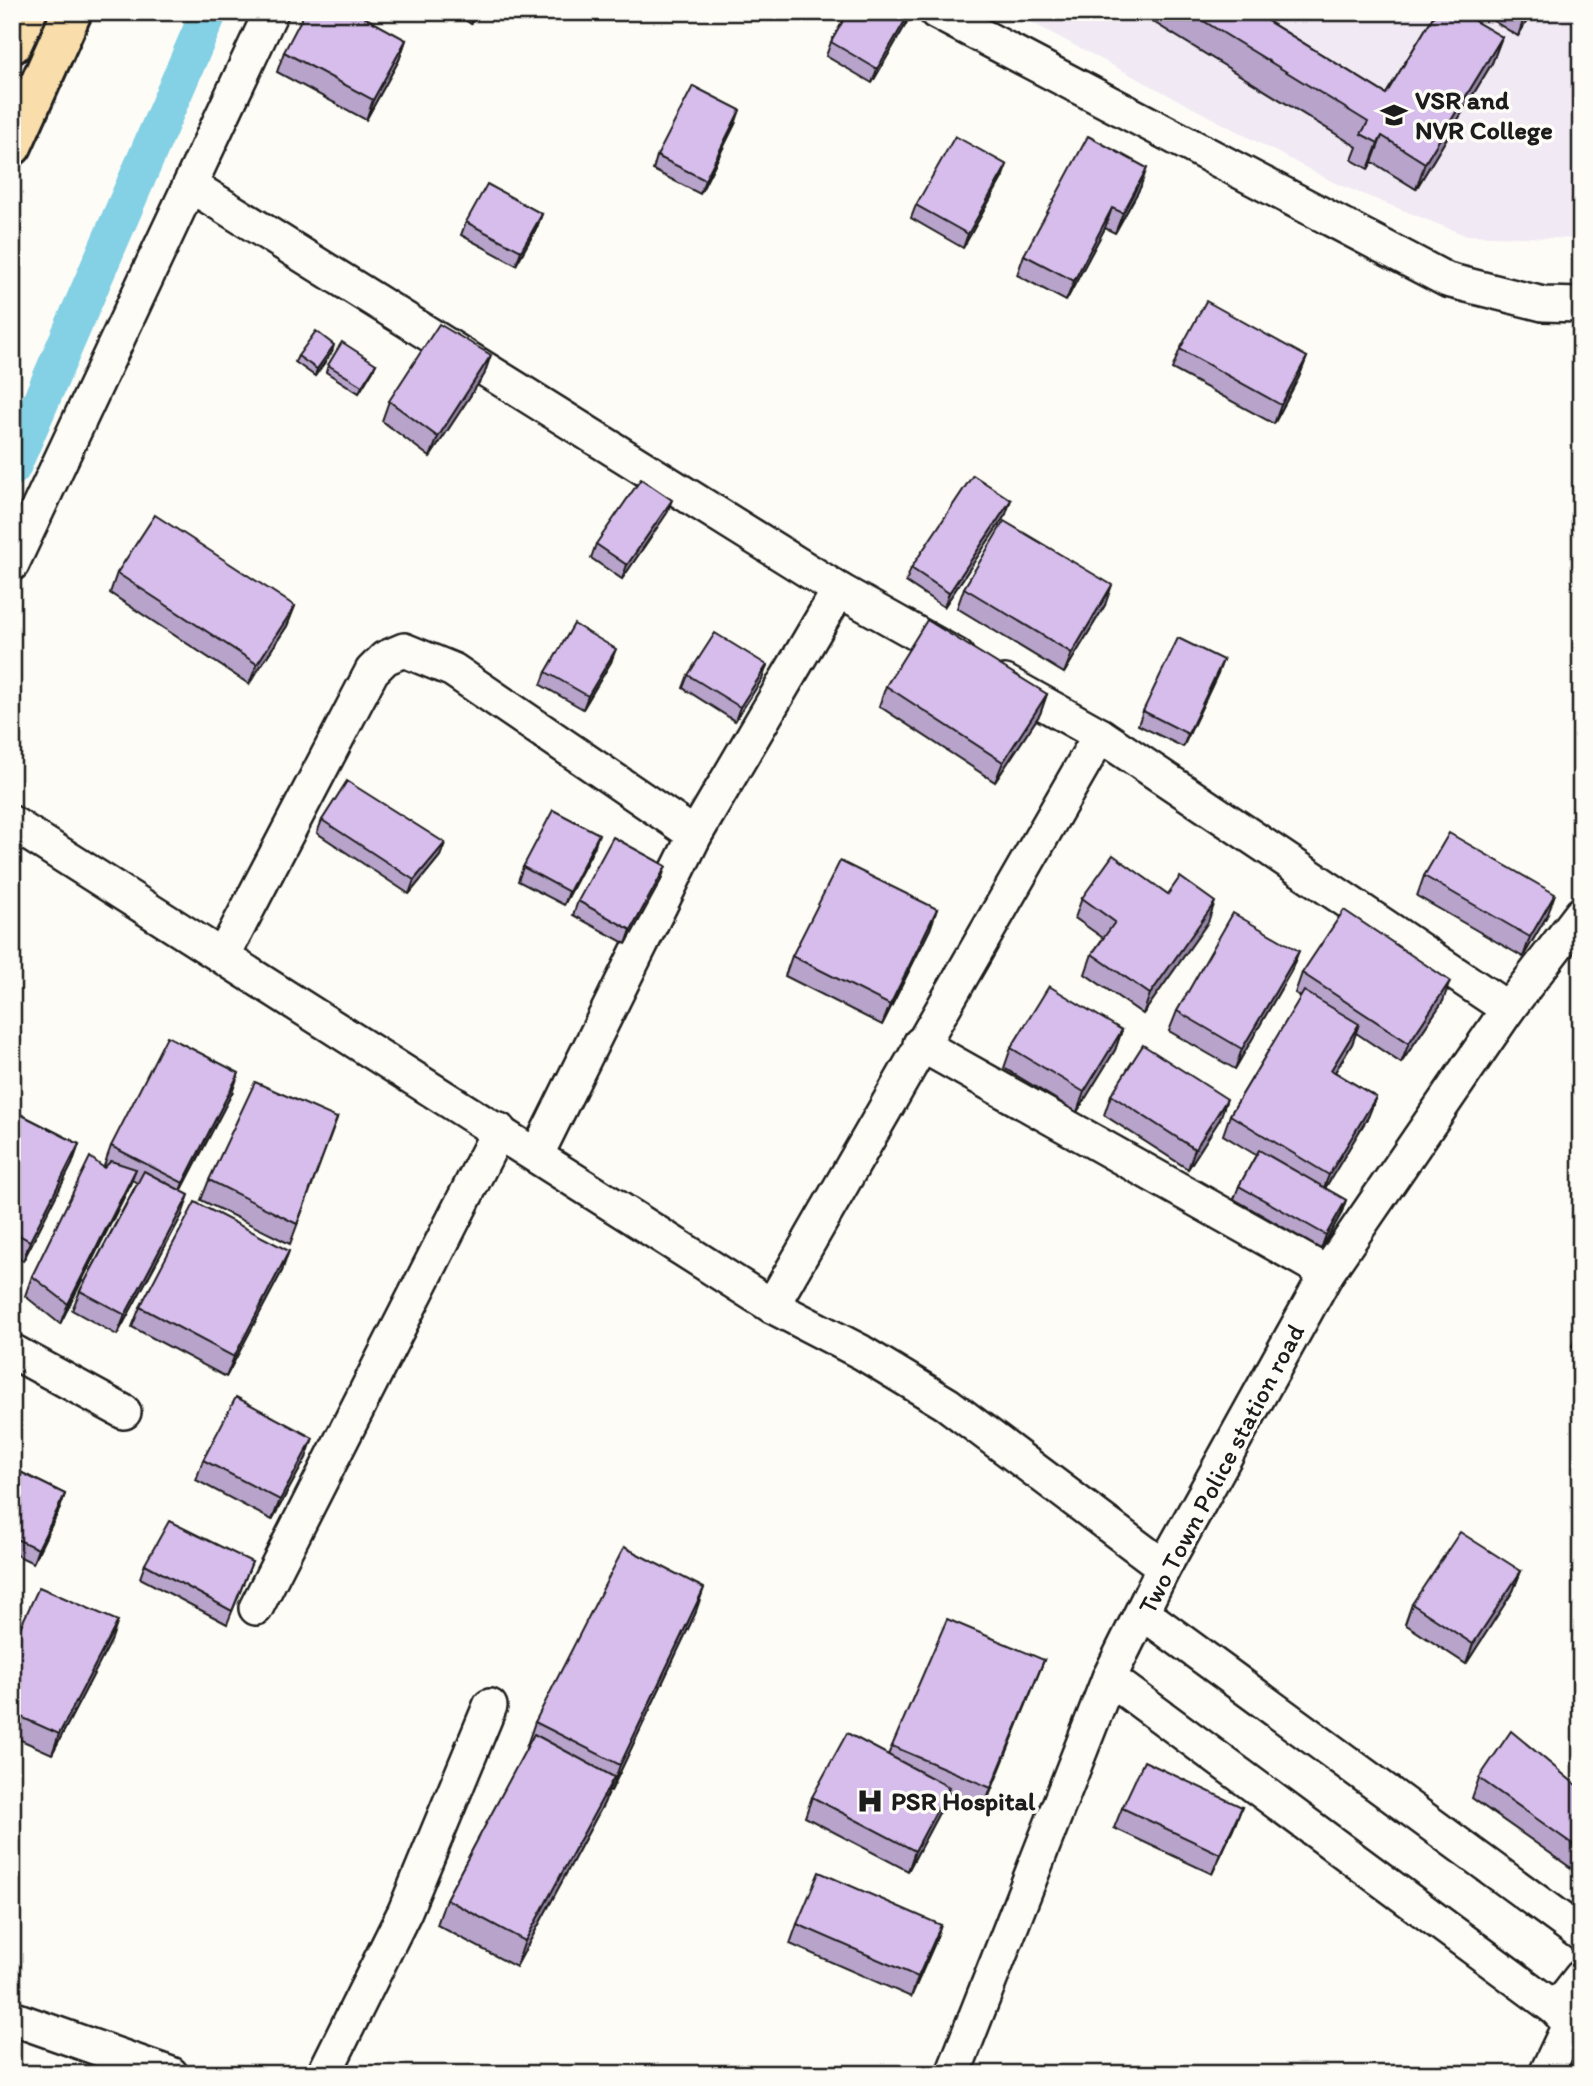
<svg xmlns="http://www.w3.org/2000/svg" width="1593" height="2086" font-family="Itim,sans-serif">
<rect width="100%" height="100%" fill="#fdfcf7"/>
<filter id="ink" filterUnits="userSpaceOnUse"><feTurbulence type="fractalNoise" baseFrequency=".0143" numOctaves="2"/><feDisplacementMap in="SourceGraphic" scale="14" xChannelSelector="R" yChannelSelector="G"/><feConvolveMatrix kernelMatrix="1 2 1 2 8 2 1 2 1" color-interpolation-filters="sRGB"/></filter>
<g filter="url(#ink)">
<path fill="#f1e9f4" d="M 1012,12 L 1581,12 L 1581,239 L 1465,235 L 1335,183 Z"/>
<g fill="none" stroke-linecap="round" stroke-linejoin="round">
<path stroke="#84d0e4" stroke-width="37" d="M 12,468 L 209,12"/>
<g stroke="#1c1c1c" stroke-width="38">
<g id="minor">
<path d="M 936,12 L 1447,280 L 1543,304 L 1581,305"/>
<path d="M 190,185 L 839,590 L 957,656"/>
<path d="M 12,564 L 271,12"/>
<path d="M 1005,682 L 1100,735 L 1508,1009"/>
<path d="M 12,823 L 772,1306 L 861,1352 L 947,1404 L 1164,1567"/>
<path d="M 223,956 L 372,671 L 385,658 L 404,650 L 453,670 L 695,835"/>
<path d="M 920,1044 L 1327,1273"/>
<path d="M 537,1154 L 695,835 L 839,590"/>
<path d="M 772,1306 L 1100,735"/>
<path d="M 12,1351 L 124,1412"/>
<path d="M 256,1608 L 499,1130"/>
<path d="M 1143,1613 L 1581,1934"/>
<path d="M 1109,1678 L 1556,2009 L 1581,2036"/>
<path d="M 1556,2009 L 1581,1977"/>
<path d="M 12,2018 L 171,2074"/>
<path d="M 324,2074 L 405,1911 L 490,1706"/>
<path d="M 953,2074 L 1109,1678 L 1164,1567 L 1327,1273 L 1508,1009 L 1581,914"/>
<path d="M 1546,2074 L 1570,2023"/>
</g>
</g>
<g stroke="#1c1c1c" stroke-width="44">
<g id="major">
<path d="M 12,44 L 27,12"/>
<path d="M 12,146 L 72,12"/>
</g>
</g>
<use href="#minor" stroke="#fdfcf7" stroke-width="33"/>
<use href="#major" stroke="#f9deab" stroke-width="38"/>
</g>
<g fill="#b8a3cb" stroke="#1c1c1c" stroke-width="2">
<path d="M 454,12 L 479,12 L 471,24 Z"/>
<path d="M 1137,12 L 1253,12 L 1386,94 L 1436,12 L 1475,12 L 1471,19 L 1502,37 L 1492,63 L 1416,189 L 1372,162 L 1368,169 L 1352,160 L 1357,147 Z"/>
<path d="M 1479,12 L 1532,12 L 1518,36 Z"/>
<path d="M 906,24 L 872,83 L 826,56 L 831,42 Z"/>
<path d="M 406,40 L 399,60 L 366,120 L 277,72 L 284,52 Z"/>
<path d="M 735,124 L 700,194 L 653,170 L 657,156 Z"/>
<path d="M 1002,178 L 963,248 L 911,218 L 916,205 Z"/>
<path d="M 1140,188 L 1115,233 L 1105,228 L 1066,301 L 1017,275 L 1024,255 Z"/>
<path d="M 542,214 L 537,227 L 516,265 L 461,235 L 466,222 Z"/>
<path d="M 1180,349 L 1307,357 L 1299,377 L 1274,424 L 1172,369 Z"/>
<path d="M 332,352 L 315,376 L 295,362 L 298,356 Z"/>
<path d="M 376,364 L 373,370 L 359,393 L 326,372 L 328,365 Z"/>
<path d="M 484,375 L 430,457 L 382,421 L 389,401 Z"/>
<path d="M 667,513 L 622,579 L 591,558 L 596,544 Z"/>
<path d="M 1006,514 L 944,607 L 906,582 L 911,568 Z"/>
<path d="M 117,573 L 295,606 L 287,626 L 249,684 L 110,593 Z"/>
<path d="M 964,588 L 1105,605 L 1064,673 L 957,608 Z"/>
<path d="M 1223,660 L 1218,673 L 1183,747 L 1138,725 L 1143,711 Z"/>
<path d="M 611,662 L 583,709 L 541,685 L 546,672 Z"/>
<path d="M 767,665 L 762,679 L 735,721 L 683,688 L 688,675 Z"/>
<path d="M 886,686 L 1047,694 L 1040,714 L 995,782 L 879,706 Z"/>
<path d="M 322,820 L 445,843 L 440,856 L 409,894 L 317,833 Z"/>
<path d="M 594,848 L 564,905 L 518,881 L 523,867 Z"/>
<path d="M 1424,876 L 1548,914 L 1523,957 L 1417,896 Z"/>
<path d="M 661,880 L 626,944 L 573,915 L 578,901 Z"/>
<path d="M 1082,898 L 1208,922 L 1143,1014 L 1085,974 L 1092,954 L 1103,938 L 1075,918 Z"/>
<path d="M 937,909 L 930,929 L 882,1025 L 785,976 L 792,956 Z"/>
<path d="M 1291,971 L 1235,1069 L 1169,1031 L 1177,1011 Z"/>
<path d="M 1302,973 L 1443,1001 L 1401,1063 L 1356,1033 L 1352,1044 L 1335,1072 L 1376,1097 L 1368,1117 L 1325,1188 L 1346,1200 L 1341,1214 L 1321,1249 L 1234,1199 L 1239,1186 L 1256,1155 L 1223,1135 L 1230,1115 L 1301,997 L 1295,993 Z"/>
<path d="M 1122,1030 L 1115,1050 L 1077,1112 L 1004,1068 L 1011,1048 Z"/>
<path d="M 232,1093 L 181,1191 L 182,1215 L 117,1335 L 72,1310 L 80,1291 L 137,1183 L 132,1180 L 128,1189 L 60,1324 L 25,1296 L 32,1276 L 105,1166 L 104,1166 L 111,1146 Z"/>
<path d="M 1111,1095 L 1220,1119 L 1188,1169 L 1104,1115 Z"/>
<path d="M 12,1110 L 79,1144 L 72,1164 L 23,1261 L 12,1255 Z"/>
<path d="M 337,1118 L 290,1244 L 201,1200 L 209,1180 Z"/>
<path d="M 282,1271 L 226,1377 L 132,1327 L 140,1307 Z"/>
<path d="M 1581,1323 L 1581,1352 L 1572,1346 Z"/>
<path d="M 306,1458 L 272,1520 L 196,1480 L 203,1460 Z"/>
<path d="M 12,1468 L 65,1494 L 60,1508 L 33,1563 L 12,1553 Z"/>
<path d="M 252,1562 L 227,1624 L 140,1578 L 145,1564 Z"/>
<path d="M 1521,1571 L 1513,1591 L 1466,1664 L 1405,1624 L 1412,1604 Z"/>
<path d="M 695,1614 L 611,1791 L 609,1790 L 604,1803 L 516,1967 L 437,1925 L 446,1899 L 527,1748 L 526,1748 L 535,1722 Z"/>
<path d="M 111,1641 L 52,1754 L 12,1736 L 12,1645 Z"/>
<path d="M 1044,1660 L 984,1808 L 947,1792 L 942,1807 L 908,1871 L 805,1817 L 812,1797 L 888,1755 L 892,1746 Z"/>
<path d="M 1479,1778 L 1581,1789 L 1581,1875 L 1472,1798 Z"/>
<path d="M 1242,1807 L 1234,1827 L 1212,1874 L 1114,1828 L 1122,1808 Z"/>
<path d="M 797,1924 L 941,1925 L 934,1945 L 911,1997 L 790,1944 Z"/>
</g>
<g fill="#9684a5" stroke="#1c1c1c" stroke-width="2">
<path d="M 475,12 L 479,12 L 471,24 Z"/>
<path d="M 910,12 L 906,24 L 872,83 L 877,69 Z"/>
<path d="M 1469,12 L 1475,12 L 1457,42 L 1466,16 Z"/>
<path d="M 1526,12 L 1532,12 L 1518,36 Z"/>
<path d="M 1502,37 L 1492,63 L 1416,189 L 1425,163 Z"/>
<path d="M 406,40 L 399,60 L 366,120 L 373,100 Z"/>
<path d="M 740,110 L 735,124 L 700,194 L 705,180 Z"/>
<path d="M 1382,136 L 1372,162 L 1368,169 L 1378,143 Z"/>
<path d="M 1007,165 L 1002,178 L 963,248 L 968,234 Z"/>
<path d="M 1147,168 L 1140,188 L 1115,233 L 1123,213 Z"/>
<path d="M 1112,208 L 1105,228 L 1066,301 L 1074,281 Z"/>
<path d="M 542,214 L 537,227 L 516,265 L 521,251 Z"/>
<path d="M 334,345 L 332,352 L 315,376 L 317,369 Z"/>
<path d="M 491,355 L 484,375 L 430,457 L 438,437 Z"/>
<path d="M 1307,357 L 1299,377 L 1274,424 L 1281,405 Z"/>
<path d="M 376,364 L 373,370 L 359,393 L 362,386 Z"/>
<path d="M 672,500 L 667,513 L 622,579 L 627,565 Z"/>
<path d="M 1011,500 L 1006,514 L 944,607 L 949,593 Z"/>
<path d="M 1112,585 L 1105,605 L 1064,673 L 1072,653 Z"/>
<path d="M 295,606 L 287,626 L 249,684 L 257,664 Z"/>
<path d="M 616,649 L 611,662 L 583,709 L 588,696 Z"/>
<path d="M 1223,660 L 1218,673 L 1183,747 L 1188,734 Z"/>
<path d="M 767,665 L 762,679 L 735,721 L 740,707 Z"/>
<path d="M 1047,694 L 1040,714 L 995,782 L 1003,762 Z"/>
<path d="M 599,834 L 594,848 L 564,905 L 569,892 Z"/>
<path d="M 445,843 L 440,856 L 409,894 L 414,880 Z"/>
<path d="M 666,866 L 661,880 L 626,944 L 631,930 Z"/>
<path d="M 1555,894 L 1548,914 L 1523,957 L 1530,937 Z"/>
<path d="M 1215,902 L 1208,922 L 1143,1014 L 1150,994 Z"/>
<path d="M 937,909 L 930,929 L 882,1025 L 890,1005 Z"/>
<path d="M 1299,951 L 1291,971 L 1235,1069 L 1242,1049 Z"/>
<path d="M 1450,981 L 1443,1001 L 1401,1063 L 1409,1043 Z"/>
<path d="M 1359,1024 L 1352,1044 L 1324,1090 L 1331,1070 Z"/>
<path d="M 1122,1030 L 1115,1050 L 1077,1112 L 1084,1092 Z"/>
<path d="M 239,1073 L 232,1093 L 175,1203 L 183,1183 Z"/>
<path d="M 1376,1097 L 1368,1117 L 1321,1195 L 1329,1175 Z"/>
<path d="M 1227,1099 L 1220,1119 L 1188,1169 L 1195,1149 Z"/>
<path d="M 79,1144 L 72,1164 L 23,1261 L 30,1241 Z"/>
<path d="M 136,1169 L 128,1189 L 60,1324 L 68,1304 Z"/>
<path d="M 189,1195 L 182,1215 L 117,1335 L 125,1315 Z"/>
<path d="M 1346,1200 L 1341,1214 L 1321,1249 L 1326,1235 Z"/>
<path d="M 289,1251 L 282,1271 L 226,1377 L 234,1357 Z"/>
<path d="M 313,1438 L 306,1458 L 272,1520 L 280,1500 Z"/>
<path d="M 65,1494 L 60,1508 L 33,1563 L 38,1549 Z"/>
<path d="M 1521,1571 L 1513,1591 L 1466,1664 L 1473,1644 Z"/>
<path d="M 704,1588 L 695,1614 L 611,1791 L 620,1765 Z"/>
<path d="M 118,1621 L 111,1641 L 52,1754 L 59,1734 Z"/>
<path d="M 1044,1660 L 1036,1680 L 984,1808 L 991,1788 Z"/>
<path d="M 614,1777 L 604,1803 L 516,1967 L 525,1941 Z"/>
<path d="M 949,1787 L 942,1807 L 908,1871 L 915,1851 Z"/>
<path d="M 1242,1807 L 1234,1827 L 1212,1874 L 1220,1854 Z"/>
<path d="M 941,1925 L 934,1945 L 911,1997 L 918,1977 Z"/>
</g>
<g fill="#d6bdec" stroke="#1c1c1c" stroke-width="2">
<path d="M 305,12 L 355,12 L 406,40 L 373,100 L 284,52 Z"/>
<path d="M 848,12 L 910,12 L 877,69 L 831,42 Z"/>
<path d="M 1189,12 L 1253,12 L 1386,94 L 1436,12 L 1469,12 L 1466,16 L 1502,37 L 1425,163 L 1382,136 L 1378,143 L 1361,134 L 1368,122 Z"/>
<path d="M 693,86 L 740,110 L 705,180 L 657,156 Z"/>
<path d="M 955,136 L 1007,165 L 968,234 L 916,205 Z"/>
<path d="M 1088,136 L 1147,168 L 1123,213 L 1112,208 L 1074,281 L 1024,255 Z"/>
<path d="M 487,184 L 542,214 L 521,251 L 466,222 Z"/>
<path d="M 1206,301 L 1307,357 L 1281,405 L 1180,349 Z"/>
<path d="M 439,324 L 491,355 L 438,437 L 389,401 Z"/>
<path d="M 316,331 L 334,345 L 317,369 L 298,356 Z"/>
<path d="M 342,342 L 376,364 L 362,386 L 328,365 Z"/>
<path d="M 973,475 L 1011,500 L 949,593 L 911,568 Z"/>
<path d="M 641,479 L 672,500 L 627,565 L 596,544 Z"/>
<path d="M 155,515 L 295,606 L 257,664 L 117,573 Z"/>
<path d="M 1004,521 L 1112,585 L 1072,653 L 964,588 Z"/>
<path d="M 927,620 L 1047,694 L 1003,762 L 886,686 Z"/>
<path d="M 574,624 L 616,649 L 588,696 L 546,672 Z"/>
<path d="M 715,633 L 767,665 L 740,707 L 688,675 Z"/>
<path d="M 1178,638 L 1223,660 L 1188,734 L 1143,711 Z"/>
<path d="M 347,781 L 445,843 L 414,880 L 322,820 Z"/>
<path d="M 553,810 L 599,834 L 569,892 L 523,867 Z"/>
<path d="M 1449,833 L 1555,894 L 1530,937 L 1424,876 Z"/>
<path d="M 613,837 L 666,866 L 631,930 L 578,901 Z"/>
<path d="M 1113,855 L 1168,894 L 1180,877 L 1215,902 L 1150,994 L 1092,954 L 1115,922 L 1082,898 Z"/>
<path d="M 840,861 L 937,909 L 890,1005 L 792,956 Z"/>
<path d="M 1344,910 L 1450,981 L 1409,1043 L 1302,973 Z"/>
<path d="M 1233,913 L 1299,951 L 1242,1049 L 1177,1011 Z"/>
<path d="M 1049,986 L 1122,1030 L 1084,1092 L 1011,1048 Z"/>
<path d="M 1304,991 L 1359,1024 L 1331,1070 L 1376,1097 L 1329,1175 L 1230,1115 Z"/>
<path d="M 167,1036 L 239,1073 L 183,1183 L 111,1146 Z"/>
<path d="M 1143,1045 L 1227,1099 L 1195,1149 L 1111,1095 Z"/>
<path d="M 255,1082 L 337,1118 L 297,1224 L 209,1180 Z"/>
<path d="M 12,1110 L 79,1144 L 30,1241 L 12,1231 Z"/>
<path d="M 1259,1150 L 1346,1200 L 1326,1235 L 1239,1186 Z"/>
<path d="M 90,1157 L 104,1168 L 111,1161 L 136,1169 L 68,1304 L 32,1276 Z"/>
<path d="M 144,1171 L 189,1195 L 125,1315 L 80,1291 Z"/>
<path d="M 195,1202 L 289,1251 L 234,1357 L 140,1307 Z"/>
<path d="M 236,1397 L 313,1438 L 280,1500 L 203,1460 Z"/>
<path d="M 12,1468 L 65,1494 L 38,1549 L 12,1537 Z"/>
<path d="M 169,1521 L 252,1562 L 232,1611 L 145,1564 Z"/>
<path d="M 1460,1532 L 1521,1571 L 1473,1644 L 1412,1604 Z"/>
<path d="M 624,1547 L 704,1588 L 620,1765 L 535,1722 Z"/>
<path d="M 39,1587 L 118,1621 L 59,1734 L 12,1713 L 12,1645 Z"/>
<path d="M 947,1619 L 1044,1660 L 991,1788 L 892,1746 Z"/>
<path d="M 1511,1731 L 1581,1789 L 1581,1850 L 1479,1778 Z"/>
<path d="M 847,1733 L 949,1787 L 915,1851 L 812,1797 Z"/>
<path d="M 534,1734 L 614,1777 L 525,1941 L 446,1899 Z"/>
<path d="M 1144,1761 L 1242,1807 L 1220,1854 L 1122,1808 Z"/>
<path d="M 819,1872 L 941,1925 L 918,1977 L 797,1924 Z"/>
</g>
</g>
<defs>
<g id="university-bare" transform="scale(2.1)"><path d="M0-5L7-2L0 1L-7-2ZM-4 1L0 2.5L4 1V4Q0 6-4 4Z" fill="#1c1c1c" stroke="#fdfcf7" stroke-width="2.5" paint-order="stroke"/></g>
<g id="hospital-bare" transform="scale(2.1)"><path d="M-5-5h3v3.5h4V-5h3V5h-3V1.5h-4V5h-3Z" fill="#1c1c1c" stroke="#fdfcf7" stroke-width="2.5" paint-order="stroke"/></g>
</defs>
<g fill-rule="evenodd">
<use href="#university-bare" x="1394" y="115"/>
<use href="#hospital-bare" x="870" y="1801"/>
</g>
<g text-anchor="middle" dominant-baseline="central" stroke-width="7" stroke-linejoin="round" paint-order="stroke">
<g font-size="26" font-weight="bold" fill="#1c1c1c" stroke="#fdfcf7" text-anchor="start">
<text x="1415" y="100">VSR and<tspan x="1415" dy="30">NVR College</tspan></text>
<text x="891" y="1801">PSR Hospital</text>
</g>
<g font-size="26" fill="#1c1c1c" stroke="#fdfcf7">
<text transform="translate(1221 1469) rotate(-62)">Two Town Police station road</text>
</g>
</g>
<rect width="1593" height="2086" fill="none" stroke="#fdfcf7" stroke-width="42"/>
<rect x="21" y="21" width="1551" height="2044" fill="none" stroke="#1c1c1c" stroke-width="2.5" filter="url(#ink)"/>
</svg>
